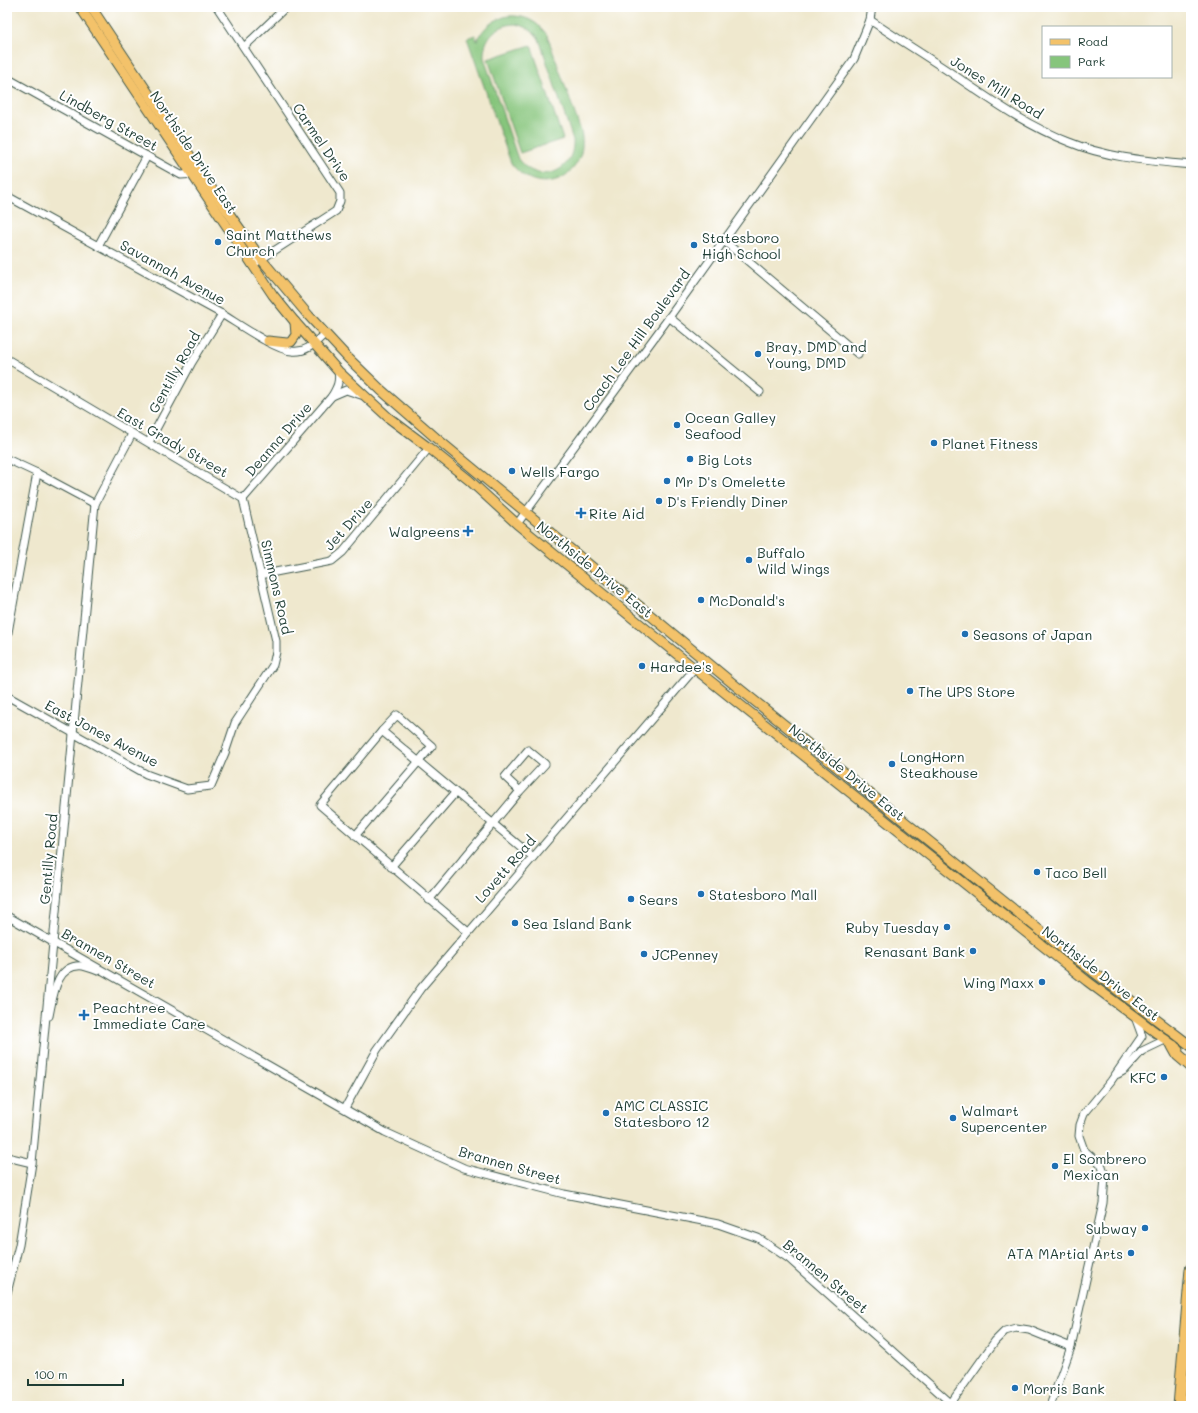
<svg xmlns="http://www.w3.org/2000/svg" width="1198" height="1413" font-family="Mali,sans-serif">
<rect width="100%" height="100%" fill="#fff"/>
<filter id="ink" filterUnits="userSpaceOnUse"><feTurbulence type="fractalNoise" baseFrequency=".025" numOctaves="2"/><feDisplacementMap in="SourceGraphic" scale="8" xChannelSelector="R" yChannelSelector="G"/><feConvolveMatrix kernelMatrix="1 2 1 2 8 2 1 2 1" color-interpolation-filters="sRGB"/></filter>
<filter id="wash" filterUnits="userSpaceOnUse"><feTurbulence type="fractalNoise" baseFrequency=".012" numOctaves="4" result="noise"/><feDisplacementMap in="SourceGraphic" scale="16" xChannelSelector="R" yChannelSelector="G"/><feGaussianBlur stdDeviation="0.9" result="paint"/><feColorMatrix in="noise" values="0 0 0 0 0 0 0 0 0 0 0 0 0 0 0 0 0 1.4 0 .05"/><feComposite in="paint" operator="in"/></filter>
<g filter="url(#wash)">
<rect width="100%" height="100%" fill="#efe8ce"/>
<g fill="#86c57c" stroke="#528158" fill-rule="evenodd">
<path d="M 508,16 C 525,15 537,21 547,35 L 581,131 C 591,177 538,201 511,163 L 467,38 L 475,35 L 477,41 C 483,27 494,19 508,16 ZM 515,24 C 526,26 533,30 539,39 L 573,140 C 575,173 538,186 518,159 L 484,58 C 483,39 495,25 515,24 Z"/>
<path d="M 531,45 L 563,139 L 520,153 L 488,59 Z"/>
</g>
</g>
<g filter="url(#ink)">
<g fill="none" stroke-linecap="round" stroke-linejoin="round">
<g stroke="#3e574b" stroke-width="9">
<g id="minor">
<path d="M 217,7 L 340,193 L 340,201 L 336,211 L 252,265"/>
<path d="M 870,20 C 898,39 926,56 954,75 C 991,100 1027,126 1069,142 C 1107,158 1150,161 1191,165"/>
<path d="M 244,47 L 286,7"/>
<path d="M 7,78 L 181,175 L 196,174"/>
<path d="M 7,196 C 78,235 149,274 220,313 C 237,323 275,350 292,351 C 307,353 316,342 326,333"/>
<path d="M 724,241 L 858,354"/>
<path d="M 98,246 L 147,156"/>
<path d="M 669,317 L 760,392"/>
<path d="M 7,359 L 243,499"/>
<path d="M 332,396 L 346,390 L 361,395"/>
<path d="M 149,442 L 191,364 L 222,314"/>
<path d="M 7,459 L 37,473 L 95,504"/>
<path d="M 243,499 L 332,396 C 337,387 340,382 338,371"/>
<path d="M 517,524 L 665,323 L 854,59 L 870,20 L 872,7"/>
<path d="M 260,575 L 332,561 L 343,552 L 429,448"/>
<path d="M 7,638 L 37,473"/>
<path d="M 7,696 L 146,774 L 187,789 L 211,786 L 225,753 L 235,723 L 273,665 L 276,652 L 276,641 L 243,499"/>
<path d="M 382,731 L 533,857"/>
<path d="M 355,836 L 432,746 L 397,715 L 382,731 L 320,805 L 468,932"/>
<path d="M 391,867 L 455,793"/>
<path d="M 429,900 L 520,791 L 545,764 L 528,750 L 505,777 L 520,791"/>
<path d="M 7,916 L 385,1132 L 464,1168 L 564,1194 L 718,1224 L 758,1238 L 788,1258 L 954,1406"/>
<path d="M 49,1016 C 53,997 56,963 83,966 C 88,967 93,969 98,971"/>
<path d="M 1118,1074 L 1125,1070 L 1142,1051 L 1165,1040"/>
<path d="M 345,1108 L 377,1050 L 421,988 L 703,659"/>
<path d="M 7,1157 L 32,1163"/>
<path d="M 7,1293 L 19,1245 L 32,1163 L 95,504 L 132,434"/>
<path d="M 951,1403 L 995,1341 L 1005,1331 L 1016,1328 L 1029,1330 L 1071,1347"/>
<path d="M 1050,1406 L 1071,1347 L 1103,1203 L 1105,1177 L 1102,1166 L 1084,1150 L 1079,1136 L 1080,1125 L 1084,1114 L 1111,1081 L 1142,1036 L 1135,1017"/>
</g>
</g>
<g stroke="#3e574b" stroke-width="11">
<g id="major">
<path d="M 80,7 L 273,295 L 295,322 L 338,371 L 365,396 L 389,418 L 429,448 L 469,480 L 517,524 L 694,668 L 1087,981 L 1178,1049"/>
<path d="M 91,7 L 218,198 L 262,260 L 309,316 L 348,358 L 381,390 L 436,438 L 736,686 L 1058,945 L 1191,1046"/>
<path d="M 268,341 L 287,343 L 291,342 L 296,335 L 295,322"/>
</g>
</g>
<g stroke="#3e574b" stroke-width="13">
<g id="highway">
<path d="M 1173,1046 L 1178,1055 L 1191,1066"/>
<path d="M 1179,1406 L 1191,1269"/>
</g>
</g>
<use href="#minor" stroke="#fff" stroke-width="7"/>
<use href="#major" stroke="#f3c26a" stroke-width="9"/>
<use href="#highway" stroke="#f3c26a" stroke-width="11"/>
</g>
</g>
<g fill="#1f6fb2" stroke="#fff" stroke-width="1.5">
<circle cx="218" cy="242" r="4"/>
<circle cx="694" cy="245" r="4"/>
<circle cx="758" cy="354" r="4"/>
<circle cx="677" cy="425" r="4"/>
<circle cx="934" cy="443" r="4"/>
<circle cx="690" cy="459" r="4"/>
<circle cx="512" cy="471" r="4"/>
<circle cx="667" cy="481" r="4"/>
<circle cx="659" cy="501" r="4"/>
<path d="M579 507h4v4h4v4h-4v4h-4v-4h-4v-4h4z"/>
<path d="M466 525h4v4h4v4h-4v4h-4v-4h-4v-4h4z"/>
<circle cx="749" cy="560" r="4"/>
<circle cx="701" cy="600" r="4"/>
<circle cx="965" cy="634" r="4"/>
<circle cx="642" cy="666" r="4"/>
<circle cx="910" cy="691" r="4"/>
<circle cx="892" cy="764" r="4"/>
<circle cx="1037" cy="872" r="4"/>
<circle cx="701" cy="894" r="4"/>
<circle cx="631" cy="899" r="4"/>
<circle cx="515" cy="923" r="4"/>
<circle cx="947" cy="927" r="4"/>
<circle cx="973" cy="951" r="4"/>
<circle cx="644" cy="954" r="4"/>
<circle cx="1042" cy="982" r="4"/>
<path d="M82 1009h4v4h4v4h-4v4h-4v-4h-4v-4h4z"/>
<circle cx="1164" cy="1077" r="4"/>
<circle cx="606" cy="1113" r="4"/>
<circle cx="953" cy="1118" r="4"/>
<circle cx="1055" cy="1166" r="4"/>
<circle cx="1145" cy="1228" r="4"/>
<circle cx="1131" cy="1253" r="4"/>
<circle cx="1015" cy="1388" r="4"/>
</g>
<g text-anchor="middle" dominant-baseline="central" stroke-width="4" stroke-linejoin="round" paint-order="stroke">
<g font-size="14" fill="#1f3d34" stroke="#fff">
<text transform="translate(997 87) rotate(32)">Jones Mill Road</text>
<text transform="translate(109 120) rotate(29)">Lindberg Street</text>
<text transform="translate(322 142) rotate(56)">Carmel Drive</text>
<text transform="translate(194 152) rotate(56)">Northside Drive East</text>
<text transform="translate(173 272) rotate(29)">Savannah Avenue</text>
<text transform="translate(636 340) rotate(-54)">Coach Lee Hill Boulevard</text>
<text transform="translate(174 372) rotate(-61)">Gentilly Road</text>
<text transform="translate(278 439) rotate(-49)">Deanna Drive</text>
<text transform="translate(173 442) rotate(30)">East Grady Street</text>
<text transform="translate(348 524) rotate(-48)">Jet Drive</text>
<text transform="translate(595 569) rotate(39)">Northside Drive East</text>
<text transform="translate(277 587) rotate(77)">Simmons Road</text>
<text transform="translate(102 733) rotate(28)">East Jones Avenue</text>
<text transform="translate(847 772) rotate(39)">Northside Drive East</text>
<text transform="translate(48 859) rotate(-85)">Gentilly Road</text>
<text transform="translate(505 869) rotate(-49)">Lovett Road</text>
<text transform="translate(109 958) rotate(30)">Brannen Street</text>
<text transform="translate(1101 973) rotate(38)">Northside Drive East</text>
<text transform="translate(510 1165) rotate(16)">Brannen Street</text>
<text transform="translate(826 1276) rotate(40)">Brannen Street</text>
</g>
<g font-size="14" fill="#1f3d34" stroke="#fff" text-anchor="start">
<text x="226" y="234">Saint Matthews<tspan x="226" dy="16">Church</tspan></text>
<text x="702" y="237">Statesboro<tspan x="702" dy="16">High School</tspan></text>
<text x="766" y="346">Bray, DMD and<tspan x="766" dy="16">Young, DMD</tspan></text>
<text x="685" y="417">Ocean Galley<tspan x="685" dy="16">Seafood</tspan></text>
<text x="942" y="443">Planet Fitness</text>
<text x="698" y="459">Big Lots</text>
<text x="520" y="471">Wells Fargo</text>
<text x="675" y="481">Mr D's Omelette</text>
<text x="667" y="501">D's Friendly Diner</text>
<text x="589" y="513">Rite Aid</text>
<text x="460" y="531" text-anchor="end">Walgreens</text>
<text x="757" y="552">Buffalo<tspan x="757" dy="16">Wild Wings</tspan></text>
<text x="709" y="600">McDonald's</text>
<text x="973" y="634">Seasons of Japan</text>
<text x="650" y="666">Hardee's</text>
<text x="918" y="691">The UPS Store</text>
<text x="900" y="756">LongHorn<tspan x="900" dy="16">Steakhouse</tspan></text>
<text x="1045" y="872">Taco Bell</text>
<text x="709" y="894">Statesboro Mall</text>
<text x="639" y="899">Sears</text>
<text x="523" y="923">Sea Island Bank</text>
<text x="939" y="927" text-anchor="end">Ruby Tuesday</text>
<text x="965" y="951" text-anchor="end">Renasant Bank</text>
<text x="652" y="954">JCPenney</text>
<text x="1034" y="982" text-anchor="end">Wing Maxx</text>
<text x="93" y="1007">Peachtree<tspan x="93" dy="16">Immediate Care</tspan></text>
<text x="1156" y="1077" text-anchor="end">KFC</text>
<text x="614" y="1105">AMC CLASSIC<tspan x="614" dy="16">Statesboro 12</tspan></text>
<text x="961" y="1110">Walmart<tspan x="961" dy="16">Supercenter</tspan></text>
<text x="1063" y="1158">El Sombrero<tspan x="1063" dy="16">Mexican</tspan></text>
<text x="1137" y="1228" text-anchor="end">Subway</text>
<text x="1123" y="1253" text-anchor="end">ATA MArtial Arts</text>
<text x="1023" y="1388">Morris Bank</text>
</g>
</g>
<rect width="1198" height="1413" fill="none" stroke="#fff" stroke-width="24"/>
<rect x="1042" y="26" width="130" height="52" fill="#ffffff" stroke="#a5b1ae"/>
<rect x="1050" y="39" width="20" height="6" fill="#f3c26a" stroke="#a5b1ae"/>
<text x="1078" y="46" font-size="12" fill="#1f3d34">Road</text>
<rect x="1050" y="56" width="20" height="12" fill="#86c57c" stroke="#a5b1ae"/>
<text x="1078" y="66" font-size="12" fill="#1f3d34">Park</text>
<path d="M28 1379v6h95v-6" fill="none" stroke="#1f3d34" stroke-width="2"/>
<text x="34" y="1379" font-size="12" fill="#1f3d34" stroke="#ffffff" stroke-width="3" paint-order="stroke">100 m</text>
</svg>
